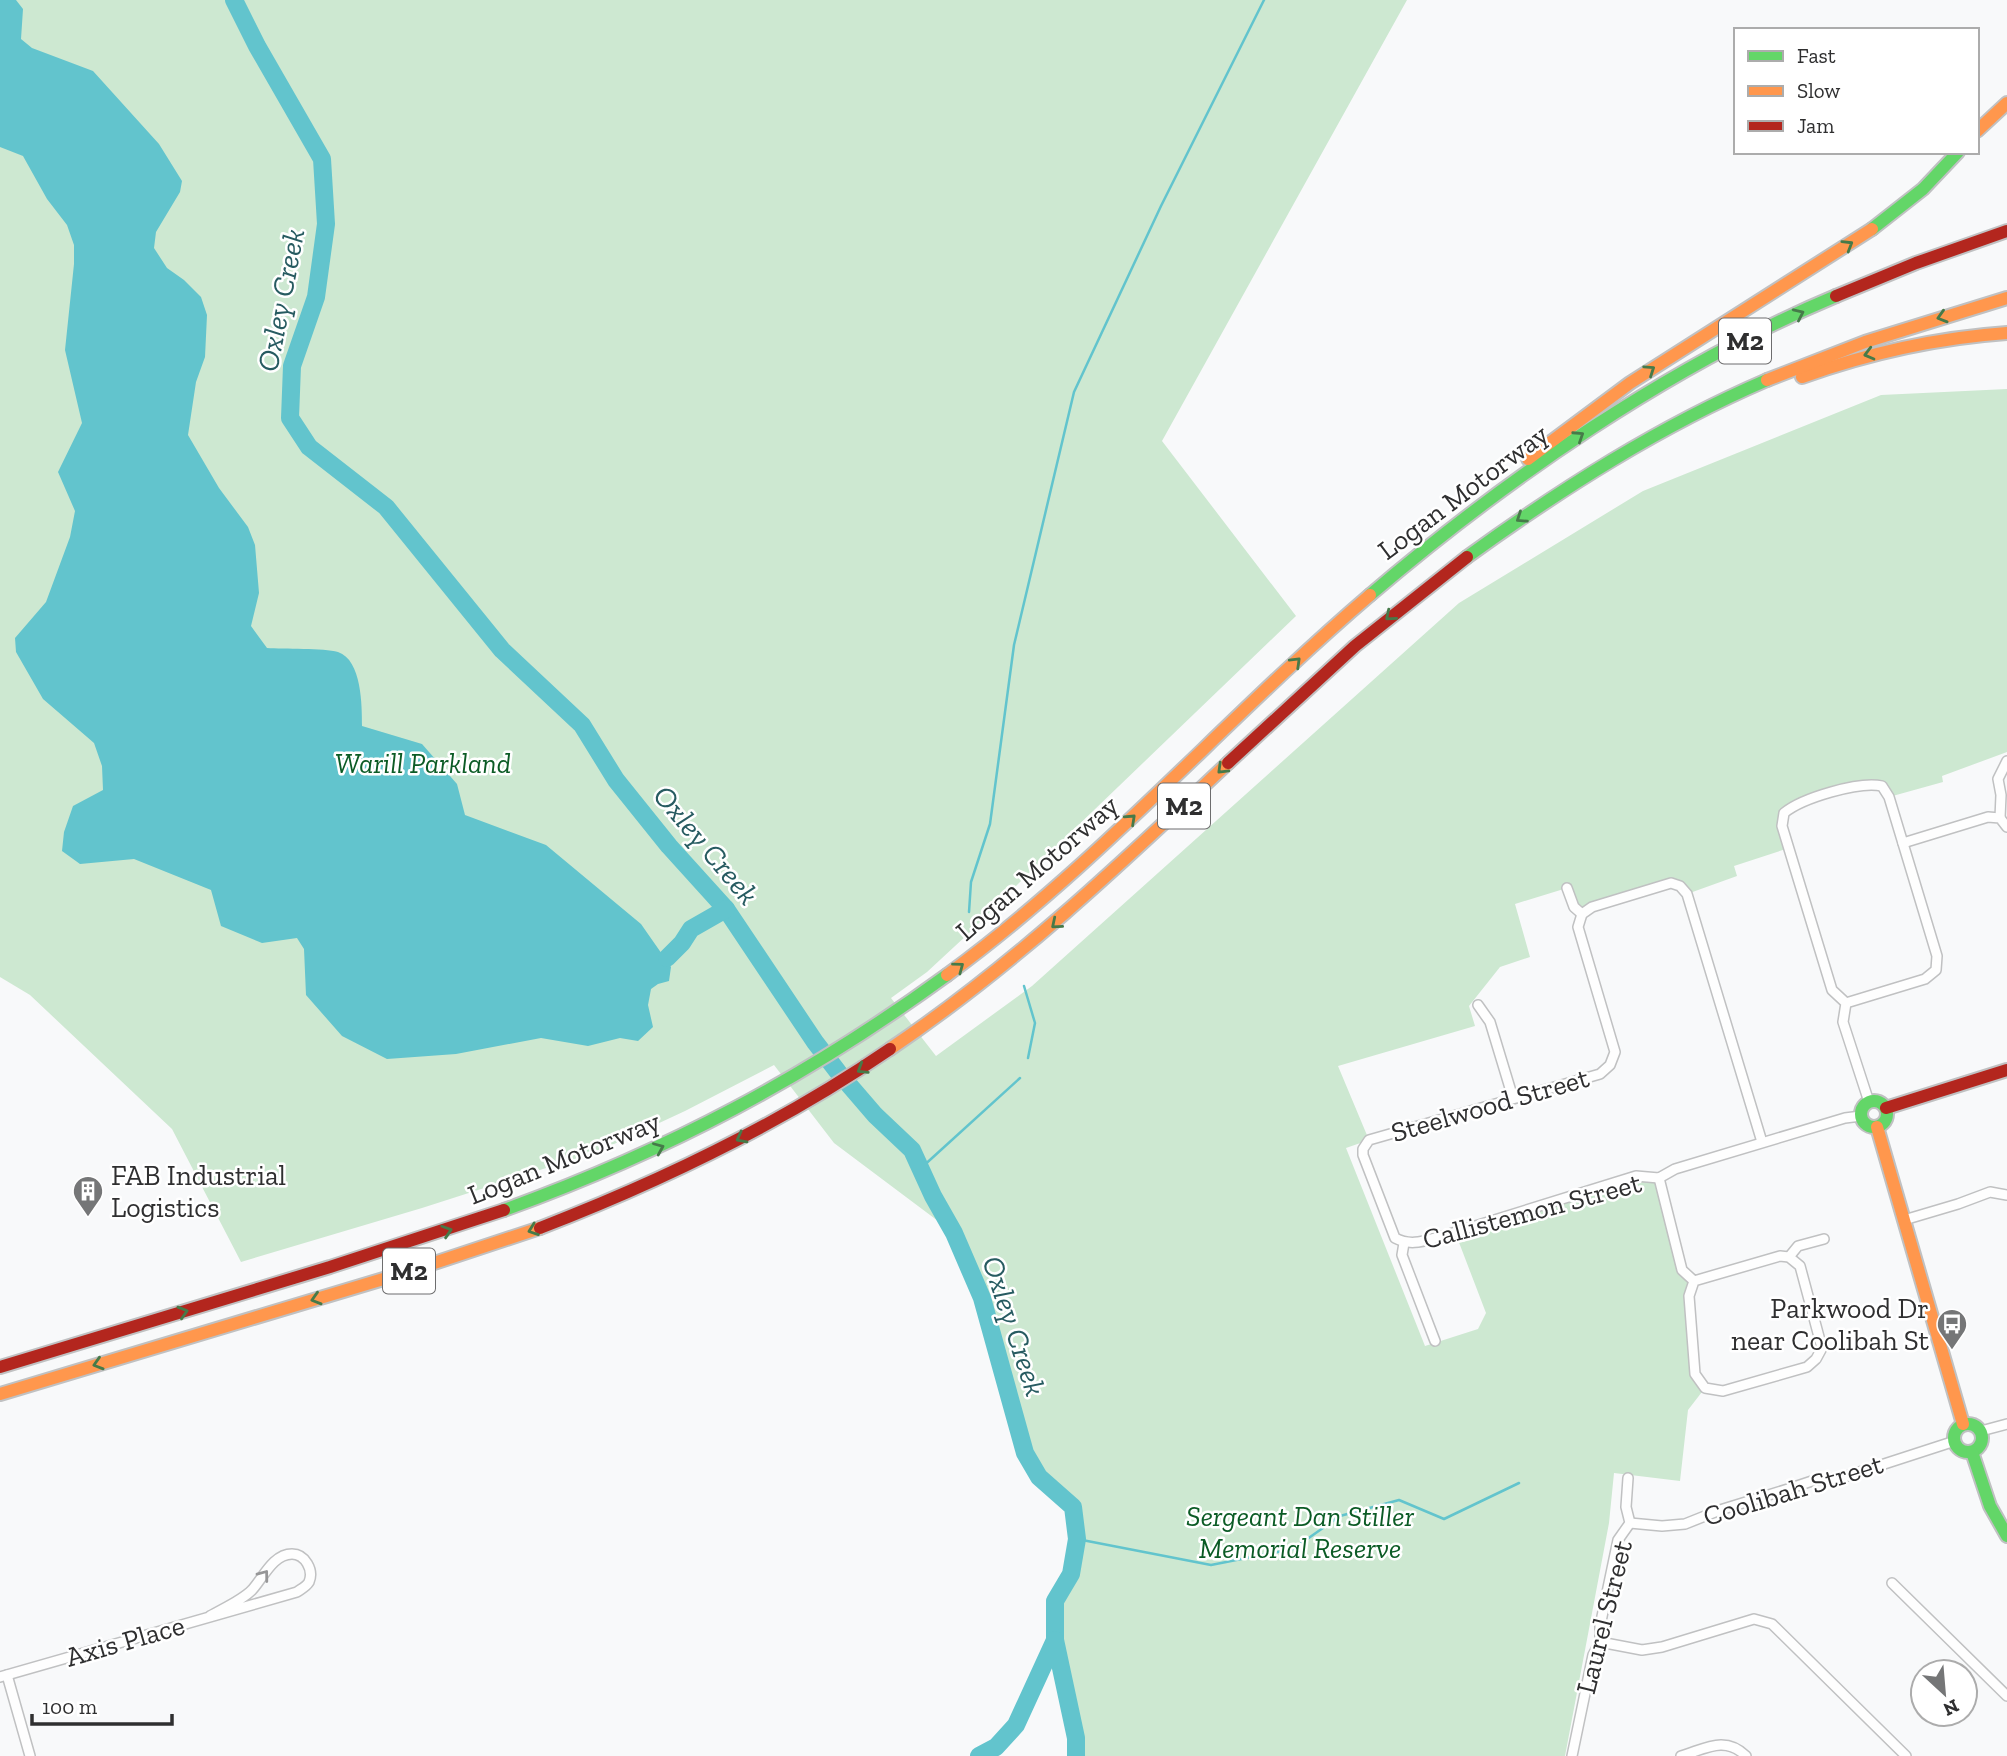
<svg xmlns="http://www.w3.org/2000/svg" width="2007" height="1756" font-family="'Zilla Slab',serif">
<rect width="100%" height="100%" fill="#f8f9fa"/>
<path fill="#cde8d1" d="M 0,0 L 1407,0 L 1162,441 L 1296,616 L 1042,860 L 968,934 L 927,972 L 891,998 L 936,1056 L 1032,986 L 1459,603 L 1643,491 L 1881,395 L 2007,389 L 2007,752 L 1942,776 L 1943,782 L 1889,797 L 1882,787 C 1859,781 1802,798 1784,813 L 1789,848 L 1734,866 L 1737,876 L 1687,894 L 1671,884 L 1582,914 L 1567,888 L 1515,904 L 1530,957 L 1500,967 L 1469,1006 L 1475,1026 L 1338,1066 L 1369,1140 L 1346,1148 L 1425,1346 L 1478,1329 L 1486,1313 L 1455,1232 L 1636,1176 L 1659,1178 L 1682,1270 L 1694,1281 L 1689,1296 L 1695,1374 L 1705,1388 L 1688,1410 L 1680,1481 L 1614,1473 L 1609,1523 L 1565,1756 L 1076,1756 L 1076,1738 L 1055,1640 L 1055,1601 L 1071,1574 L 1077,1539 L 1073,1507 L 1039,1477 L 1025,1453 L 982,1298 L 954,1233 L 834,1143 L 774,1065 L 685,1111 L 599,1151 L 422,1208 L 241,1262 L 172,1129 L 30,995 L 0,977 Z"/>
<path fill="#62c4cd" d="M 0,0 L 16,0 L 23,9 L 21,39 L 32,48 L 93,71 L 159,144 L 182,181 L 180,192 L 156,232 L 154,248 L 167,268 L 184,280 L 201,297 L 207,315 L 205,357 L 196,382 L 188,435 L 219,488 L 248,527 L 255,545 L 259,593 L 251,626 L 267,648 C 283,649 324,648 338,652 C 362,660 362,706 362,726 L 422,744 L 457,784 L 465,815 L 546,845 L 641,924 L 671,967 L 669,981 L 658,984 L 651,989 L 648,1005 L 653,1027 L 638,1041 L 620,1038 L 588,1046 L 541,1038 L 456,1054 L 387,1059 L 342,1036 L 306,995 L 304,949 L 297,938 L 262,943 L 221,926 L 211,890 L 134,859 L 80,864 L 62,851 L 64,832 L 73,806 L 103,790 L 102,766 L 94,743 L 43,699 L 16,652 L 15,638 L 46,602 L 70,537 L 75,511 L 58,472 L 82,423 L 65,350 L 74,264 L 74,245 L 67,225 L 47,199 L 23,156 L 0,147 Z"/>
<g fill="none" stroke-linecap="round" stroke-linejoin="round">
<g stroke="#62c4cd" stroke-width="2.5">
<path d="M 969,912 L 971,882 L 990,824 L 1014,645 L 1074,392 L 1161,206 L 1264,0"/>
<path d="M 1024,986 L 1035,1023 L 1028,1058"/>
<path d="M 920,1169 L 1020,1078"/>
<path d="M 1077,1539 L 1211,1565 L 1293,1549 L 1340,1516 L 1399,1500 L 1444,1519 L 1519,1483"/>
</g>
<g stroke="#62c4cd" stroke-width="18">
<path d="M 234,0 L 257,46 L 322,159 L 326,224 L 316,297 L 292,366 L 290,418 L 309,447 L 386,507 L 502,650 L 582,725 L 616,780 L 669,846 L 726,909 L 815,1042 L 838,1072 L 875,1115 L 912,1150 L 933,1196 L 954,1233 L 982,1298 L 1025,1453 L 1039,1477 L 1073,1507 L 1077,1539 L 1071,1574 L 1055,1601 L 1055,1640 L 1016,1725 L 996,1747 L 979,1756"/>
<path d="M 667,958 L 682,943 L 691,929 L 726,909"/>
<path d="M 1055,1640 L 1076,1738 L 1076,1756"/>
</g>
<g stroke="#c0c1c2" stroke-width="12">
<g id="street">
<path d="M 2000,818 L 2001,795 L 1998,779 L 2007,761"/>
<path d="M 1903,843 L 1988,817 L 2000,818 L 2007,827"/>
<path d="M 1567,888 L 1574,907 L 1582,914"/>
<path d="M 1846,1003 L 1925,979 L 1936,970 L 1937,956 L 1889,797 L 1882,786 C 1859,781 1802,798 1784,813 L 1782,826 L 1832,990 L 1846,1003 L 1843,1022 L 1869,1102"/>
<path d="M 1478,1005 L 1490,1022 L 1513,1098"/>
<path d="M 1659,1178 L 1636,1176 L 1443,1236 C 1426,1240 1412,1247 1395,1238 L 1363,1155 L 1363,1149 L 1369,1140 L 1600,1074 L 1610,1065 L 1615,1052 L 1578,927 L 1582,914 L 1592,907 L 1671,883 L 1680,886 L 1687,894 L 1762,1142"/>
<path d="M 1659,1178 L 1682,1270 L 1694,1281 L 1689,1296 L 1695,1374 L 1705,1388 L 1723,1391 L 1807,1367 L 1816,1359 L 1822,1348 L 1800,1266 L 1789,1257 L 1780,1256 L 1694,1281"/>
<path d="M 1659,1178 L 1675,1169 L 1845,1118 L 1861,1116"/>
<path d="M 1904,1220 L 1958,1204 L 1990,1192 L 2007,1195"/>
<path d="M 1404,1243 L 1402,1255 L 1435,1341"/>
<path d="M 1789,1257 L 1798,1246 L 1824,1239"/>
<path d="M 1981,1431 L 2007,1424"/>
<path d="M 1630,1523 L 1662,1526 L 1685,1524 L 1720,1510 L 1788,1489 L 1815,1480 L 1841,1478 L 1955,1441"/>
<path d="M 1892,1583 L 2007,1696"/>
<path d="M 1600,1642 L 1642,1650 L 1662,1647 L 1754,1619 L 1772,1624 L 1906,1756"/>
<path d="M 7,1675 L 30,1756"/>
<path d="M 0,1677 L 297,1592 C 301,1589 306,1587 309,1582 C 314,1570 305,1554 292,1554 C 273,1554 263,1578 252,1590 C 241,1601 224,1608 210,1616"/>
<path d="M 1572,1756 L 1593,1655 L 1600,1642 L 1600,1626 L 1618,1540 L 1630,1523 L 1626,1507 L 1628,1478"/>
<path d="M 1681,1756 C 1705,1749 1725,1735 1746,1756"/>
</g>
</g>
<g stroke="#c0c1c2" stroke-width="16">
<g id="fast">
<path d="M 1872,229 L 1923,189 L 1958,152"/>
<path d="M 1467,557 C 1561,489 1660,426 1767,380"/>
<path d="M 1370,595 C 1507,478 1669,366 1836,296"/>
<circle cx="1874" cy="1114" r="13"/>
<path d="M 504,1210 C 667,1151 807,1077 947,975"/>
<circle cx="1968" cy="1438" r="14"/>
<path d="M 1972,1452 L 1990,1506 L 2007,1536"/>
</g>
</g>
<g stroke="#c0c1c2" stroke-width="16">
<g id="slow">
<path d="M 1977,131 L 2007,103"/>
<path d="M 1802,377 C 1869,353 1936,338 2007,333"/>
<path d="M 1767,380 L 1865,342 L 2007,298"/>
<path d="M 1528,459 L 1630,383 L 1872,229"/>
<path d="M 947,975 C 1100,863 1226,718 1370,595"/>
<path d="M 890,1049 C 1013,966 1120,865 1228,763"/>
<path d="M 1877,1127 L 1963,1424"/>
<path d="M 0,1394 L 410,1271 L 540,1228"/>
</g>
</g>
<g stroke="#c0c1c2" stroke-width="16">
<g id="jam">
<path d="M 1836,296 L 1916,263 L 2007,231"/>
<path d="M 1228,763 L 1355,646 L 1467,557"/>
<path d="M 1886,1108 L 2007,1070"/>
<path d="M 540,1228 C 662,1181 782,1123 890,1049"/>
<path d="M 0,1367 L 330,1267 L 504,1210"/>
</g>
</g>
<use href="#street" stroke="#fefefe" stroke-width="9"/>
<use href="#fast" stroke="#63d668" stroke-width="12"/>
<use href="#slow" stroke="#ff974d" stroke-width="12"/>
<use href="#jam" stroke="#b3261e" stroke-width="12"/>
</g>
<defs><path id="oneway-chevron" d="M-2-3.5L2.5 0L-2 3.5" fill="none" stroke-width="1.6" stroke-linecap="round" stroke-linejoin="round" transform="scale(1.75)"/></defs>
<g stroke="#467a49">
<use href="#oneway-chevron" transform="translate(1848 245) rotate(-31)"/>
<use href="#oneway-chevron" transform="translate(1799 314) rotate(-25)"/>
<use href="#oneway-chevron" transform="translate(1942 317) rotate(163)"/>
<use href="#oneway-chevron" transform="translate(1869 354) rotate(165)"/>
<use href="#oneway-chevron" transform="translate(1650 370) rotate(-34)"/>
<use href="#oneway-chevron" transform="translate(1579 436) rotate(-33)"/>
<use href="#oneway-chevron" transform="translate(1521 518) rotate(146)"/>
<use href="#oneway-chevron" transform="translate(1390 616) rotate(140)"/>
<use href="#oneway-chevron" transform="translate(1296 662) rotate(-44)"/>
<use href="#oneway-chevron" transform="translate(1222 769) rotate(136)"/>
<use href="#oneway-chevron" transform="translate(1131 819) rotate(-43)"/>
<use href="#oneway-chevron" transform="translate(1056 924) rotate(140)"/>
<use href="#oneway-chevron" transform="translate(959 967) rotate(-37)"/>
<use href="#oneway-chevron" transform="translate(862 1069) rotate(148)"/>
<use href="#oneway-chevron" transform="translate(741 1138) rotate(152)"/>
<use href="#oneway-chevron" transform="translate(659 1148) rotate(-23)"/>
<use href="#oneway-chevron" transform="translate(533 1230) rotate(160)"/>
<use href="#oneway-chevron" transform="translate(447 1231) rotate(-18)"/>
<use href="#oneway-chevron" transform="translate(316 1299) rotate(163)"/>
<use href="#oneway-chevron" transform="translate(183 1312) rotate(-17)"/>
<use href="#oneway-chevron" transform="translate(98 1364) rotate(163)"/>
</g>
<use stroke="#969697" href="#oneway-chevron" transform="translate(264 1575) rotate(-53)"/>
<defs>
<g id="building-pin" transform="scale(1.575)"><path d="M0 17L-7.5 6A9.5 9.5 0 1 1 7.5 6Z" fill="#757677" stroke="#fff"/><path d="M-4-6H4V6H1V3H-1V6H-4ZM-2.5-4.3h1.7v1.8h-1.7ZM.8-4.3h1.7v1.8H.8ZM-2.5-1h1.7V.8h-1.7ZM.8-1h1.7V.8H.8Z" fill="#fff"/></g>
<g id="bus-pin" transform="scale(1.575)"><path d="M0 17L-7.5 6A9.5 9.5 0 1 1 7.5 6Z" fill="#757677" stroke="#fff"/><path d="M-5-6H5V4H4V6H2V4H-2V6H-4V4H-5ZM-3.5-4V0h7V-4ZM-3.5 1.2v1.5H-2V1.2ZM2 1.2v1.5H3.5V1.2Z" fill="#fff"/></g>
</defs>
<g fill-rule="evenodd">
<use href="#building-pin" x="88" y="1191"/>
<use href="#bus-pin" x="1952" y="1324"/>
</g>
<g text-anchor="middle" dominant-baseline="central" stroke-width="5" stroke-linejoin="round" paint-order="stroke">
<g fill="#fff" stroke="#6d6d6e" stroke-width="2">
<rect x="1719" y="318.5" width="52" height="45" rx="5"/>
<rect x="1158" y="783.5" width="52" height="45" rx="5"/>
<rect x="383" y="1248.5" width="52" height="45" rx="5"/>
</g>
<g font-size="26" font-weight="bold" fill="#2f2f30">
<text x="1745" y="341">M2</text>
<text x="1184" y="806">M2</text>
<text x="409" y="1271">M2</text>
</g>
<g font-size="28" fill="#2f2f30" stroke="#fff">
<text transform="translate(1463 492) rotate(-37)">Logan Motorway</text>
<text transform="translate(1037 868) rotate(-41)">Logan Motorway</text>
<text transform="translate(1490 1105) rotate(-16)">Steelwood Street</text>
<text transform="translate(564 1158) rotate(-22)">Logan Motorway</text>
<text transform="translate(1532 1211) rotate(-15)">Callistemon Street</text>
<text transform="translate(1793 1490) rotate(-17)">Coolibah Street</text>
<text transform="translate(1604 1617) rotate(-76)">Laurel Street</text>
<text transform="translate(125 1641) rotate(-16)">Axis Place</text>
</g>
<g font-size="28" font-style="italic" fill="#0b5b25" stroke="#fff">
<text x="423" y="763">Warill Parkland</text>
<text x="1300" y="1516">Sergeant Dan Stiller<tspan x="1300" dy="32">Memorial Reserve</tspan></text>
</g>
<g font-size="28" fill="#2f2f30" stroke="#fff" text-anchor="start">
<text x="111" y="1175">FAB Industrial<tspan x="111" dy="32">Logistics</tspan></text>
<text x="1929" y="1308" text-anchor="end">Parkwood Dr<tspan x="1929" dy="32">near Coolibah St</tspan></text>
</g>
<g font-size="30" font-style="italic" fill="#275b61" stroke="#fff">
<text transform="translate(281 300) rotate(-79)">Oxley Creek</text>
<text transform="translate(706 845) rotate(50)">Oxley Creek</text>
<text transform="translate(1014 1326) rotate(72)">Oxley Creek</text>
</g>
</g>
<rect x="1734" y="28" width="245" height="126" fill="#ffffff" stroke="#acacac" stroke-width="2"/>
<rect x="1748" y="51" width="35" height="10" fill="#63d668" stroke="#acacac" stroke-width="2"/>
<text x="1797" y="63" font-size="21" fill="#2f2f30">Fast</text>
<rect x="1748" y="86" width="35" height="10" fill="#ff974d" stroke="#acacac" stroke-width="2"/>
<text x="1797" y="98" font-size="21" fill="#2f2f30">Slow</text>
<rect x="1748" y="121" width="35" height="10" fill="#b3261e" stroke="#acacac" stroke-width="2"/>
<text x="1797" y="133" font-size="21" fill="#2f2f30">Jam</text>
<g transform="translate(1944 1693) rotate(154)"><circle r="33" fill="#ffffff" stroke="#acacac" stroke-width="2"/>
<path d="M0-5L12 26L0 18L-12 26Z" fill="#757677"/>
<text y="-10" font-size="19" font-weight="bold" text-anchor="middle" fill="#2f2f30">N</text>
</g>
<path d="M32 1714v10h140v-10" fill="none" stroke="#2f2f30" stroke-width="3.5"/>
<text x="42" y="1714" font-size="21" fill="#2f2f30" stroke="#ffffff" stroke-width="5" paint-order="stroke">100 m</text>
</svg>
